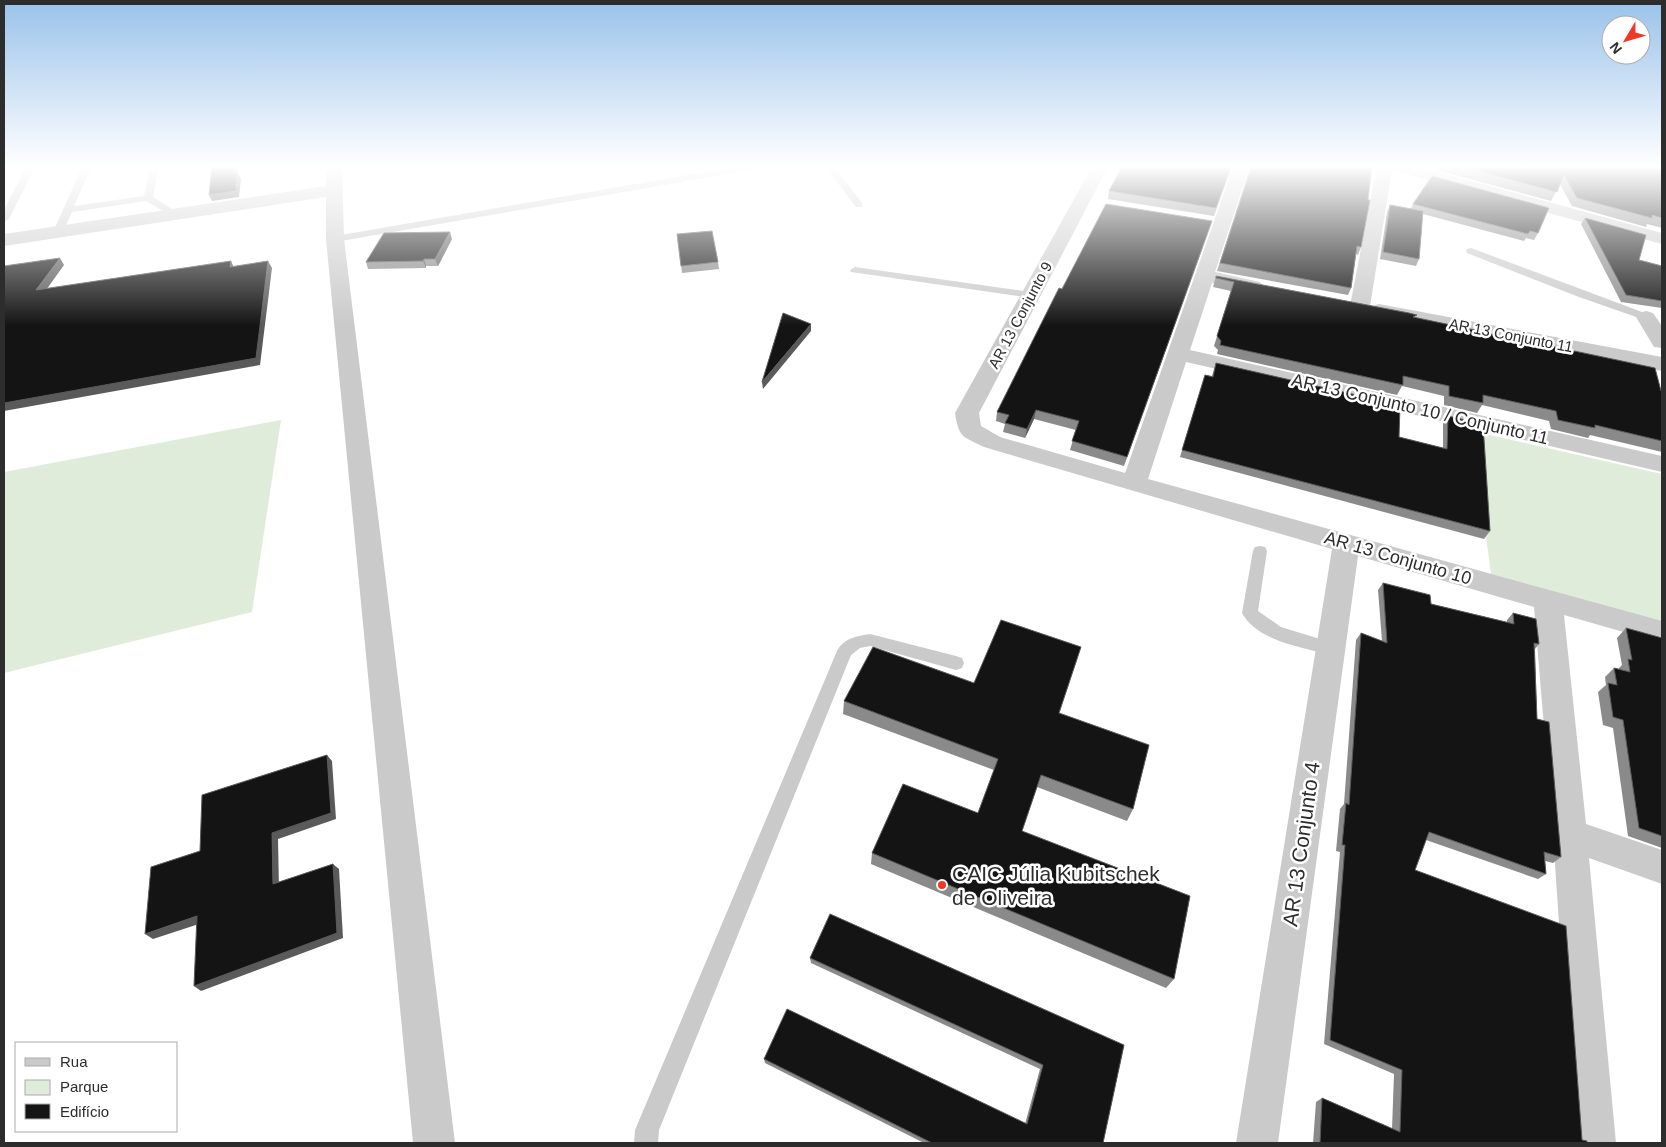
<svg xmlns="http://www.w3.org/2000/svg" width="1666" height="1147" font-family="Arial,sans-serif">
<rect width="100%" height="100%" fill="#fff"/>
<g fill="#e0ecda">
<path d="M 281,420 L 252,612 L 4,673 L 4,472 Z"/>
<path d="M 1472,431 L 1662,474 L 1662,622 L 1491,574 Z"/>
</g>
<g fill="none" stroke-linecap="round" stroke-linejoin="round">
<g fill="#cacaca" fill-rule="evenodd">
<path d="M 27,165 L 36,165 L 9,219 L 4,222 L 4,210 Z"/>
<path d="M 83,165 L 92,165 L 74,206 L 144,196 L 150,165 L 159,165 L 153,197 L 180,214 L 175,217 L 172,216 L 146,201 L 72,212 L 62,234 L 54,234 L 53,232 Z"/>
<path d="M 745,165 L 766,165 L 762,168 L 335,242 L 330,239 L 335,236 Z"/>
<path d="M 824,165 L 833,165 L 862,203 L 862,207 L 856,207 Z"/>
<path d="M 1471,248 L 1650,315 L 1652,317 L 1646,320 L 1642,319 L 1579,297 L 1467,253 L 1466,251 L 1467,249 Z"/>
<path d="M 855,267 L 1031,292 L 1036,295 L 1031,298 L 851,272 L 850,270 Z"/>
<path d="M 1260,546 L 1265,547 L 1267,551 L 1258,611 L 1281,627 L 1336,644 L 1338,649 L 1336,654 L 1330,655 C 1302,647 1257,641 1242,613 L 1253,551 L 1255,547 Z"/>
<path d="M 870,634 L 956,656 L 962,658 L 964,663 L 962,668 L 956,670 L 870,646 L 860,648 L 851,655 L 659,1130 L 658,1143 L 634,1143 L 635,1130 L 837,651 C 844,638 857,636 870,634 Z"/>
</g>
<g fill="#cacaca" fill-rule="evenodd">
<path d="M 326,165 L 342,165 L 344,239 L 455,1143 L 413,1143 L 326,239 L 326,197 L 4,246 L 4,234 L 326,186 Z"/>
<path d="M 1093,165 L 1109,165 L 979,413 L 981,426 L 1000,437 L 1125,473 L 1234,165 L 1250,165 L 1215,272 L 1260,282 L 1263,286 L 1260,290 L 1253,292 L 1212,283 L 1190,350 L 1662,456 L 1662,472 L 1186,362 L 1148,479 L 1662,621 L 1662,643 L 1564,615 L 1586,824 L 1662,850 L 1662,884 L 1589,858 L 1616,1143 L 1574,1143 L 1553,835 L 1534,607 L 1358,556 L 1278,1143 L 1236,1143 L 1332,549 L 984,447 C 962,436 959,438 955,413 Z"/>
<path d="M 1377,165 L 1413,165 L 1662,233 L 1662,244 L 1392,170 L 1370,306 L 1367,310 L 1360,312 L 1353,310 L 1350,306 Z"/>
<path d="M 1379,304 L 1662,357 L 1662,371 L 1372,314 L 1369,310 L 1372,306 Z"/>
<path d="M 1646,311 L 1653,313 L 1662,326 L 1662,348 L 1654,347 L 1636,317 L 1639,313 Z"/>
</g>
</g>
<g fill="#8a8a8a">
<path d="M 1232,165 L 1214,216 L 1108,199 L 1109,191 Z"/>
<path d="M 1251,165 L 1372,165 L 1361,247 L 1358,255 L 1356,254 L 1351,288 L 1348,295 L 1217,271 Z"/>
<path d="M 1429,165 L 1642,165 L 1662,170 L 1662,228 L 1647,224 L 1646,227 L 1572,206 L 1560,184 L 1551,201 L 1437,170 L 1438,168 Z"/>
<path d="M 1413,204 L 1538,233 L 1534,240 L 1526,238 L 1524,241 L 1423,214 L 1419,259 L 1416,266 L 1380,259 L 1387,212 L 1390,205 L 1411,209 Z"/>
<path d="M 1585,218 L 1639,260 L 1662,266 L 1662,308 L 1621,302 L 1581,224 Z"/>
<path d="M 1212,221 L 1124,466 L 1070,450 L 1076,430 L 1034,419 L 1025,438 L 1003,432 L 1005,424 L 996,421 L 997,412 L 1062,289 Z"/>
<path d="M 677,234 L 718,262 L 719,269 L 682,273 Z"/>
<path d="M 452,239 L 438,266 L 426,266 L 426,268 L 368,269 L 366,262 Z"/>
<path d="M 1216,276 L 1415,318 L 1662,391 L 1662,452 L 1590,435 L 1588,438 L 1551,429 L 1549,421 L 1482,405 L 1477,413 L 1444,405 L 1444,396 L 1402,386 L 1397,395 L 1217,354 L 1218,350 L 1214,346 L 1231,291 L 1213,287 Z"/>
<path d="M 1216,363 L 1399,437 L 1443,448 L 1443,423 L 1448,416 L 1490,531 L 1484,539 L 1180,457 L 1205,375 L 1212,376 Z"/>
<path d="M 1383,583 L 1431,604 L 1507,622 L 1507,620 L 1513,613 L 1539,644 L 1535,649 L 1537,719 L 1561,857 L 1553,863 L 1545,861 L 1546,874 L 1538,879 L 1426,840 L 1415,870 L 1582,1140 L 1587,1143 L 1313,1143 L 1316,1102 L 1322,1098 L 1392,1129 L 1394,1074 L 1324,1044 L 1340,852 L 1336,851 L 1340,809 L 1344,804 L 1356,640 L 1361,633 L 1382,641 L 1378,590 Z"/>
<path d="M 1626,628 L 1662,638 L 1662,848 L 1628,836 L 1613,728 L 1603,725 L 1598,692 L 1606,685 L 1605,677 L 1614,668 L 1619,669 L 1619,668 L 1622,665 L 1617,638 Z"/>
<path d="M 844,701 L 1059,713 L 1133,809 L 1127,821 L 1037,787 L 1022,831 L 1174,979 L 1166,988 L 871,864 L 872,853 L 978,813 L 994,770 L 843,714 Z"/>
<path d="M 810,958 L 1124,1045 L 1103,1143 L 924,1143 L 765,1063 L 764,1059 L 1025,1124 L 1040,1069 L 811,963 Z"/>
</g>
<g fill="#5a5a5a">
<path d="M 235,165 L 238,165 L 238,173 L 241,179 L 239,197 L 212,201 L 209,195 L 234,173 Z"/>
<path d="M 450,232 L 452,239 L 438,266 L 435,259 Z"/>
<path d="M 60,258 L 64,265 L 41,297 L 36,290 Z"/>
<path d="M 424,259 L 426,266 L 426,268 L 423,261 Z"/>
<path d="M 231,261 L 234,268 L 230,267 Z"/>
<path d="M 268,261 L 272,268 L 260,365 L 4,411 L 4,403 Z"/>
<path d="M 811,324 L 811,331 L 763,389 L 762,382 Z"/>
<path d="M 1036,410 L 1034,419 L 1025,438 L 1027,429 Z"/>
<path d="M 327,755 L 332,761 L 336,819 L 278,839 L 279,890 L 273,884 L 272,833 Z"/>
<path d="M 333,864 L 339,869 L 343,938 L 201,991 L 194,986 Z"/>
<path d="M 197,916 L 205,922 L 153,939 L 145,934 Z"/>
</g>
<g fill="#141414" stroke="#5a5a5a">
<path d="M 212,165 L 235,165 L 234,173 L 237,173 L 236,191 L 209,195 Z"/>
<path d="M 1123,165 L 1232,165 L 1216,208 L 1109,191 Z"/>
<path d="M 1252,165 L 1372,165 L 1368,200 L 1370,200 L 1361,247 L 1357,246 L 1351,288 L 1220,263 Z"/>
<path d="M 1456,165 L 1642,165 L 1662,170 L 1662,218 L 1652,215 L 1652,218 L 1577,198 L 1564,175 L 1557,192 Z"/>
<path d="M 1432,176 L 1549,208 L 1538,233 L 1530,231 L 1528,234 L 1413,204 Z"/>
<path d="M 1106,204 L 1212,221 L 1127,457 L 1072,441 L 1079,421 L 1036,410 L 1027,429 L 1005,423 L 1009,415 L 997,412 L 1059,288 L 1062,289 Z"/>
<path d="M 1390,205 L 1423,211 L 1419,259 L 1383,252 Z"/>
<path d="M 1585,218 L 1646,235 L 1639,260 L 1662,266 L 1662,301 L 1626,295 Z"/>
<path d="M 712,231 L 718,262 L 681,266 L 677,234 Z"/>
<path d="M 450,232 L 435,259 L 424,259 L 423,261 L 366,262 L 384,233 Z"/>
<path d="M 60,258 L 36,290 L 231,261 L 230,267 L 268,261 L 256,358 L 4,403 L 4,266 Z"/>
<path d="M 1216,276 L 1409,313 L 1417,315 L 1413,317 L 1655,368 L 1661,391 L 1662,391 L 1662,441 L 1595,425 L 1595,428 L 1558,420 L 1556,411 L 1483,395 L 1483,403 L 1449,396 L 1449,386 L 1403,376 L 1403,385 L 1220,345 L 1221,341 L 1217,336 L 1234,282 L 1216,278 Z"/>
<path d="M 783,313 L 811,324 L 762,382 Z"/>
<path d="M 1216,363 L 1400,405 L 1399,437 L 1447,449 L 1448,416 L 1483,424 L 1490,531 L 1182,450 L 1205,375 L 1213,377 Z"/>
<path d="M 1383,583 L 1430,595 L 1431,604 L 1514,624 L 1513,613 L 1536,619 L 1539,644 L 1534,643 L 1537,719 L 1549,722 L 1561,857 L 1544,852 L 1546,874 L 1429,832 L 1415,870 L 1566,926 L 1582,1140 L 1587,1141 L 1587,1143 L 1320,1143 L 1322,1098 L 1400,1132 L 1402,1070 L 1330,1040 L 1345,845 L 1342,845 L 1346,803 L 1349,805 L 1361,633 L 1387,643 Z"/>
<path d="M 1001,620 L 1081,647 L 1059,713 L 1149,745 L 1133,809 L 1041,775 L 1022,831 L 1190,896 L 1174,979 L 872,853 L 903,784 L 978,813 L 998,759 L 844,701 L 873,647 L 974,683 Z"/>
<path d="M 1626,628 L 1662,638 L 1662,836 L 1639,828 L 1623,720 L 1613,717 L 1608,683 L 1617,685 L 1614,668 L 1630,672 L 1628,659 L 1632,660 Z"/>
<path d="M 327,755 L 331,813 L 272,833 L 273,884 L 333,864 L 337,933 L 194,986 L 197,916 L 145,934 L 151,867 L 200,851 L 202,795 Z"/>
<path d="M 830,914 L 1124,1045 L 1103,1143 L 932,1143 L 764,1059 L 787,1009 L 1027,1124 L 1043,1065 L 810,958 Z"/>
</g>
<linearGradient id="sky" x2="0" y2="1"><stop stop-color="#99c2ea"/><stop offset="0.51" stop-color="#fff"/><stop offset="1" stop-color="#fff" stop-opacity="0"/></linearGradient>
<rect width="1666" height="326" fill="url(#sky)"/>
<circle fill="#ee3925" stroke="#fff" stroke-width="2" cx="942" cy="885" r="5"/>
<g text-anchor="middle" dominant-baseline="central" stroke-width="5" stroke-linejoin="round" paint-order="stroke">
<g font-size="15" fill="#2d2d2d" stroke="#fff">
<text transform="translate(1020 315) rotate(-62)">AR 13 Conjunto 9</text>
<text transform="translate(1511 335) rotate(11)">AR 13 Conjunto 11</text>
</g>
<g font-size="18" fill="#2d2d2d" stroke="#fff">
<text transform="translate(1420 409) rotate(13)">AR 13 Conjunto 10 / Conjunto 11</text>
<text transform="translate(1398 558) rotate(16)">AR 13 Conjunto 10</text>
</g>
<g font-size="21" fill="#2d2d2d" stroke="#fff">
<text transform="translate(1301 844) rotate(-82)">AR 13 Conjunto 4</text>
</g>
<g font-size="21" fill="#2d2d2d" stroke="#fff" text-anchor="start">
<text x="952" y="873">CAIC Júlia Kubitschek<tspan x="952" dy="24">de Oliveira</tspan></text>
</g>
</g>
<rect width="1666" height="1147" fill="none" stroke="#2d2d2d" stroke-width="10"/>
<rect x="15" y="1042" width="162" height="90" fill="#ffffff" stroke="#ababab"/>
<rect x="25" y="1058" width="25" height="8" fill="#cacaca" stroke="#ababab"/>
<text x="60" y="1067" font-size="15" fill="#2d2d2d">Rua</text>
<rect x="25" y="1080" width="25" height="15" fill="#e0ecda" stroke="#ababab"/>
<text x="60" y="1092" font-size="15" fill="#2d2d2d">Parque</text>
<rect x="25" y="1104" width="25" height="15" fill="#141414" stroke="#ababab"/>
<text x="60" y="1117" font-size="15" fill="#2d2d2d">Edifício</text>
<g transform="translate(1626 40) rotate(232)"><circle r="24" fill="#ffffff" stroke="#ababab"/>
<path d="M0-4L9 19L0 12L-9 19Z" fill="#ee3925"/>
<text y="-8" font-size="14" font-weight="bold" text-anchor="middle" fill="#2d2d2d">N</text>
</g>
</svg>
